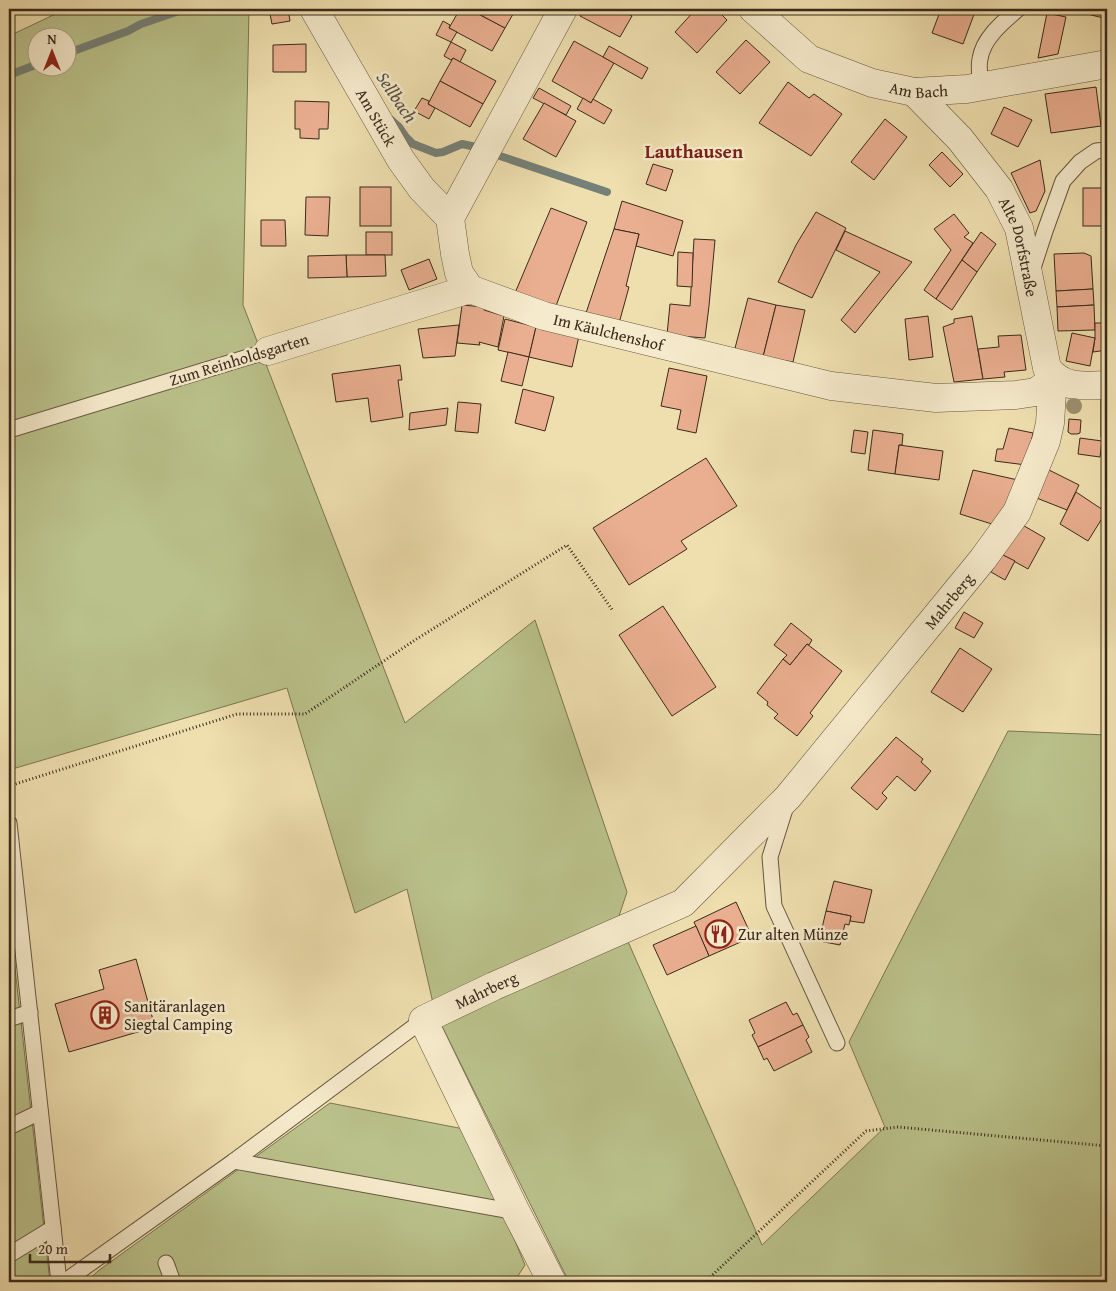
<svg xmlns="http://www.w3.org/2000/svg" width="1116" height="1291" font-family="'Gentium Book Plus',serif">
<rect width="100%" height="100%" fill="#efdfaf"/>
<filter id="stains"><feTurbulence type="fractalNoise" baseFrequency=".004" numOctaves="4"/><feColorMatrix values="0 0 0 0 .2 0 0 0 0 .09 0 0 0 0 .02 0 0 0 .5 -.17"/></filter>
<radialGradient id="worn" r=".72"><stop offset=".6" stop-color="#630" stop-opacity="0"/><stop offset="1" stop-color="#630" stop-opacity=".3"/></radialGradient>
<g fill="#bac18a" stroke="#7a7652" fill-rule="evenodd">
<path d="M 66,9 L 249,9 L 243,305 L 405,723 L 535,620 L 627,892 L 618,919 L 762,1245 L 885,1127 L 849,1042 L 1008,731 L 1107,735 L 1107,1282 L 569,1282 L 435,1012 L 407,889 L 355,913 L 287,688 L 9,770 L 9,36 ZM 38,38 L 68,38 L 68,68 L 38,68 Z"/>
<path d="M 9,914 L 50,1282 L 9,1282 Z"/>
<path d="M 330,1103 L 469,1130 L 525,1265 L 514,1282 L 86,1282 L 98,1271 Z"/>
</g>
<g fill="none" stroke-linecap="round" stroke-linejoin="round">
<g stroke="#758077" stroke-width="8">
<path d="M 68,53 L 128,31 L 141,24 L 185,9"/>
<path d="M 9,75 L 38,64"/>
<path d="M 390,119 L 399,127 L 406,137 L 413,144 L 436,153 L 443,152 L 462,144 L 476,147"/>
<path d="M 497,155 L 607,192"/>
</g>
</g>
<g fill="#eaaf90" stroke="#3a2a1b">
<path d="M 269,9 L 288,9 L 290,21 L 272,24 Z"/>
<path d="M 460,9 L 469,9 L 505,28 L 492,51 L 449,28 Z"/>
<path d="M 469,9 L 516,9 L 505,28 Z"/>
<path d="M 584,9 L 619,9 L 632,16 L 620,37 L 580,16 Z"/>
<path d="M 696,9 L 716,9 L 727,20 L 697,53 L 675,32 Z"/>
<path d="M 941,9 L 976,9 L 963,44 L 932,33 Z"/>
<path d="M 1068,9 L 1107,9 L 1107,19 Z"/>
<path d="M 1047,13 L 1066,17 L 1058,54 L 1038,58 Z"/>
<path d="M 443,21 L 450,25 L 449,28 L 457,32 L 451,42 L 436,35 Z"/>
<path d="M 746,40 L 770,62 L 740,94 L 716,72 Z"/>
<path d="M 574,41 L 614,63 L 591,103 L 552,81 Z"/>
<path d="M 451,42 L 466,50 L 460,62 L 453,58 L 451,60 L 444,56 Z"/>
<path d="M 306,44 L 306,72 L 273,72 L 273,45 Z"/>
<path d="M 609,46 L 648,68 L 642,79 L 603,57 Z"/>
<path d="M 453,58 L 496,81 L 483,104 L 440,81 Z"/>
<path d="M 440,81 L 483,104 L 470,127 L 428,104 Z"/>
<path d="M 788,82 L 809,98 L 814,94 L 842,114 L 811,156 L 759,123 Z"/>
<path d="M 1096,87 L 1101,126 L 1051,133 L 1045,94 Z"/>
<path d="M 539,88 L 571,106 L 566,115 L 533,98 Z"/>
<path d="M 422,98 L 429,101 L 428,104 L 435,108 L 429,119 L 414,111 Z"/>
<path d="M 583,98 L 591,103 L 593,99 L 612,110 L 604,124 L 577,109 Z"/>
<path d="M 295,101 L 329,102 L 328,129 L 319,129 L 319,139 L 300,138 L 300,129 L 295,129 Z"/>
<path d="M 544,103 L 576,121 L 556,157 L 523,139 Z"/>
<path d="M 1004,107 L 1032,120 L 1018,147 L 991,134 Z"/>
<path d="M 885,119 L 907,137 L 874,180 L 851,162 Z"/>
<path d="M 942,152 L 963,174 L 950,187 L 929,165 Z"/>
<path d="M 1040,160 L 1045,191 L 1036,211 L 1030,213 L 1011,173 Z"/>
<path d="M 653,164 L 673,170 L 666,191 L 646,184 Z"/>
<rect x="360" y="187" width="31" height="39"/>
<rect x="1083" y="188" width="24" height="38"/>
<path d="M 306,197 L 330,197 L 328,236 L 305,235 Z"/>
<path d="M 622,201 L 683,221 L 673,256 L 636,246 L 639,234 L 614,229 Z"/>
<path d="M 551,208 L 587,222 L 556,306 L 515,293 Z"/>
<path d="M 816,212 L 846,228 L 812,298 L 778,282 L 796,245 Z"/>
<path d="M 954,214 L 969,233 L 964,237 L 973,243 L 936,299 L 924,290 L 951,250 L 934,229 Z"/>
<path d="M 261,220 L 285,220 L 286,246 L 261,246 Z"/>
<path d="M 614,229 L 639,234 L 626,286 L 629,287 L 618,327 L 585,316 Z"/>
<path d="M 845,231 L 912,262 L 855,333 L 841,320 L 880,272 L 836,250 Z"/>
<rect x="366" y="232" width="26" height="23"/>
<path d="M 981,232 L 996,244 L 977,272 L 962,260 Z"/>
<path d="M 694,239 L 715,240 L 709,306 L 705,338 L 667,335 L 670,304 L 690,306 Z"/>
<path d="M 678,252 L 693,253 L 692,287 L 677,286 Z"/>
<path d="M 1084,253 L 1091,256 L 1093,289 L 1056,291 L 1054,254 Z"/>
<path d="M 346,255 L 385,255 L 386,276 L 347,277 Z"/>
<path d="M 346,255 L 347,277 L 308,278 L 308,256 Z"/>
<path d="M 429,259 L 437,279 L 409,290 L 401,270 Z"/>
<path d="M 962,260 L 977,272 L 952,310 L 936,299 Z"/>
<path d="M 1093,289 L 1094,305 L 1057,307 L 1056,291 Z"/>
<path d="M 748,298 L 776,305 L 763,357 L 734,352 Z"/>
<path d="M 462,305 L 484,307 L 484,310 L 504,316 L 498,347 L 479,342 L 480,345 L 457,343 Z"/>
<path d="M 776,305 L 805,310 L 793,362 L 763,357 Z"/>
<path d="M 1094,305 L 1095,330 L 1058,331 L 1057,307 Z"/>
<path d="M 928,316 L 933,357 L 909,360 L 905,319 Z"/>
<path d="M 972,316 L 983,379 L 954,382 L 943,327 L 954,323 L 954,319 Z"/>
<path d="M 505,319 L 536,327 L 529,357 L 498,350 Z"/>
<path d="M 1095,323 L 1107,323 L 1107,350 L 1093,352 L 1095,338 Z"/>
<path d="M 459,325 L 455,356 L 423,358 L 418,329 Z"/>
<path d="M 536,327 L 579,336 L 572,367 L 529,357 Z"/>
<path d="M 1072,333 L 1095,338 L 1090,366 L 1066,361 Z"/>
<path d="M 1021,335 L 1026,370 L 1004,372 L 1005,377 L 983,379 L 978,349 L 999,347 L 998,336 Z"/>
<path d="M 508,352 L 529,357 L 522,386 L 501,381 Z"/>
<path d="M 400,365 L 402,380 L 398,380 L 403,417 L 371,422 L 368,398 L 336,402 L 332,374 Z"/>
<path d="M 669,368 L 707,376 L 696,433 L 677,429 L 681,410 L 661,406 Z"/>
<path d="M 523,389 L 554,397 L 545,431 L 515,423 Z"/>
<path d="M 1101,396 L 1107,397 L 1107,437 L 1101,437 Z"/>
<path d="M 458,402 L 481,404 L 478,433 L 455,431 Z"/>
<path d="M 448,408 L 446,425 L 409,430 L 410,413 Z"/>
<path d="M 1069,419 L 1081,420 L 1080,433 L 1077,434 L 1071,434 L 1068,432 Z"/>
<path d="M 1009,428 L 1033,433 L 1026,465 L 995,461 L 997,449 L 1003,449 Z"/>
<path d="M 854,430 L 868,432 L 865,454 L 851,452 Z"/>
<path d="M 873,430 L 903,434 L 902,445 L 899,445 L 895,474 L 868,470 Z"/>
<path d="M 1080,438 L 1102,441 L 1100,457 L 1078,454 Z"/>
<path d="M 899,445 L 943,451 L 939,480 L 895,474 Z"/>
<path d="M 706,458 L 737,506 L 681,541 L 687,549 L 629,585 L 593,528 Z"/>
<path d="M 1041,466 L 1079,485 L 1067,510 L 1029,495 Z"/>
<path d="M 973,470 L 1018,480 L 995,525 L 960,514 Z"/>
<path d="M 1076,492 L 1106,512 L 1088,541 L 1060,524 Z"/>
<path d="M 1019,523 L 1045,538 L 1028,569 L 1001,554 Z"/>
<path d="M 1001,554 L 1015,561 L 1005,580 L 991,572 Z"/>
<path d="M 663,606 L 716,687 L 672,716 L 619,635 Z"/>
<path d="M 964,612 L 983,623 L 974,638 L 955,628 Z"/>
<path d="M 791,623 L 812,640 L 809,645 L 807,644 L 790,665 L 783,659 L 787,655 L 774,645 Z"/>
<path d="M 807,644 L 842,671 L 810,713 L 813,716 L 797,736 L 774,718 L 778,714 L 767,705 L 768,702 L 757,693 L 783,659 L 790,665 Z"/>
<path d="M 960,648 L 992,669 L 963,712 L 931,692 Z"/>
<path d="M 896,737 L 923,759 L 921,762 L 931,771 L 915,791 L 897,776 L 882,793 L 887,798 L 877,810 L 851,788 Z"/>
<path d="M 834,881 L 872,890 L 864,923 L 850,921 L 851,916 L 826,911 Z"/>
<path d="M 736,902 L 752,937 L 709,956 L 694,922 Z"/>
<path d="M 826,911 L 851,916 L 849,925 L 845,924 L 840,945 L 819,941 Z"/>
<path d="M 696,926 L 709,956 L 667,975 L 653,945 Z"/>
<path d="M 136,959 L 155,1027 L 69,1052 L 55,1004 L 104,989 L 99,970 Z"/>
<path d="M 786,1002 L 793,1015 L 797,1013 L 803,1025 L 758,1047 L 752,1035 L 755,1033 L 749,1020 Z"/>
<path d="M 803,1025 L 809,1037 L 806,1040 L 812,1052 L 774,1071 L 767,1058 L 764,1060 L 758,1047 Z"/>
</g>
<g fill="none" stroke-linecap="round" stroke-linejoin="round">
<g stroke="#675740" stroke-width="17">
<g id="service">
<path d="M 981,86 C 980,77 978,68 980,59 C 983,38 1003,22 1018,9"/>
<path d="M 1032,271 L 1045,231 L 1063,181 L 1080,162 L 1096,151 L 1107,150"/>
<path d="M 9,430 L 268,351"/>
<path d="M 786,806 L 770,857 L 774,906 L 837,1043"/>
<path d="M 9,823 L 59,1282"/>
<path d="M 9,1019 L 30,1012"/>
<path d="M 9,1127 L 40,1112"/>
<path d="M 234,1161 L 516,1212"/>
<path d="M 9,1255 L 53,1228"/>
<path d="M 166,1263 L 173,1282"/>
<path d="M 64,1282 L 234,1161 L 423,1020"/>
</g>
</g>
<g stroke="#675740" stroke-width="29">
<g id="minor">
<path id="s1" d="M 314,9 L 401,160 L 422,189 L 450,218"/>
<path id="s2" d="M 563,9 L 450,218 L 455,254 L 459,273 L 470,289 L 544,316 L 831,386 L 936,398 L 1016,395 L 1036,392 L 1048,383 L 1053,377"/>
<path id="s3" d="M 914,92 L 960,139 L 999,189 L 1019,228 L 1047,368 C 1063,389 1083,386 1107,385"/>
<path d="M 268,351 L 470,289"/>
<path id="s4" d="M 552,1282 L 516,1212 L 423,1020 L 494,986 L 683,903 L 788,797 L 983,559 L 1017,512 L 1046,441 L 1050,423 L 1053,377"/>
</g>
</g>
<g stroke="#675740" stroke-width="29">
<g id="tertiary">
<path id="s5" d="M 753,9 L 809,59 L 872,83 L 914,92 L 967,89 L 1107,64"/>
</g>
</g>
<g stroke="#3a2a1b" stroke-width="3" stroke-dasharray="1 2.5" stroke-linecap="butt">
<path d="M 9,786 L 237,714 L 305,714 L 415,640 L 567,545 L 613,611"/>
<path d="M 705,1282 L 866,1131 L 898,1127 L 1107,1146"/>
</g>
<use href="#service" stroke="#f5eacb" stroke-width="15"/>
<use href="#minor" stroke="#f5eacb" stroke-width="28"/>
<use href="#tertiary" stroke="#f5eacb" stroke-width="28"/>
</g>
<circle fill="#9d906d" cx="1074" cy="406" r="8"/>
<defs>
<g id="restaurant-ring" transform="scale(1.4375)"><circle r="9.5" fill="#f5eacb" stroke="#8f2418" stroke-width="1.5"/><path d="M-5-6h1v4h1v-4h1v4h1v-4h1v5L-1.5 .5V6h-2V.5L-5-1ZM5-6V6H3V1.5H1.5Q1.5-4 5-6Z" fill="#8f2418"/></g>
<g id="building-ring" transform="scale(1.4375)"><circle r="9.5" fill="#f5eacb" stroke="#8f2418" stroke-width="1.5"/><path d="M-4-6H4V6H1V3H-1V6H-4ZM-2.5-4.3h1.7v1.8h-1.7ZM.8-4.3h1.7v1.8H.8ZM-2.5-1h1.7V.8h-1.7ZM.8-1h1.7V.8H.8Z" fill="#8f2418"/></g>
</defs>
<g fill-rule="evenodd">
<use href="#restaurant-ring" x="719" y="934"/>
<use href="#building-ring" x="105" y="1015"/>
</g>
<g text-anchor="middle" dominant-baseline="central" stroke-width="5" stroke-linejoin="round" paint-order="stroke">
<g font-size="16" fill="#3a2a1b" stroke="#f5eacb">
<text stroke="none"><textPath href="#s5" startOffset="190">Am Bach</textPath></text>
<text stroke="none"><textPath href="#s1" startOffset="125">Am Stück</textPath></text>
<text stroke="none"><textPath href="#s3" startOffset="191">Alte Dorfstraße</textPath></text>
<text stroke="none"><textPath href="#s2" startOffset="458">Im Käulchenshof</textPath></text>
<text transform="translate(239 359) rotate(-17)">Zum Reinholdsgarten</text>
<text stroke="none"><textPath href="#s4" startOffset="980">Mahrberg</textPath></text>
<text stroke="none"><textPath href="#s4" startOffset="362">Mahrberg</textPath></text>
</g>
<g font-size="16" fill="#3a2a1b" stroke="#f5eacb" text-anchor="start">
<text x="738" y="934">Zur alten Münze</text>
<text x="124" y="1006">Sanitäranlagen<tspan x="124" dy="18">Siegtal Camping</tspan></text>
</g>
<g font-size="18" font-style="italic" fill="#534e41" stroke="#f5eacb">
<text transform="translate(397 97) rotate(56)">Sellbach</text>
</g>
<g font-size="19" font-weight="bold" fill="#7a1f14" stroke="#f5eacb">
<text x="694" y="151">Lauthausen</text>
</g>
</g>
<rect width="1116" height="1291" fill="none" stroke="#efdfaf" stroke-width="30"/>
<rect x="10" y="10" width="1096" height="1271" fill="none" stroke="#3a2a1b" stroke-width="2.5"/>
<rect x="15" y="15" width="1086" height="1261" fill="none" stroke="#3a2a1b"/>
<g transform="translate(52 52)"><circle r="24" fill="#f5eacb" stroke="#aa9d85"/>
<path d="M0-4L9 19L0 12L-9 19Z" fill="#8f2418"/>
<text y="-8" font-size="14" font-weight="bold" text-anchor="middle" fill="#3a2a1b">N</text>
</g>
<path d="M30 1254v8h80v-8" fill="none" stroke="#3a2a1b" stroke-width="2.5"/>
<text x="38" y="1254" font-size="15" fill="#3a2a1b" stroke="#f5eacb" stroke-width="4" paint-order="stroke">20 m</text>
<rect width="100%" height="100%" filter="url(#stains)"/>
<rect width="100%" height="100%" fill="url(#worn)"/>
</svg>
